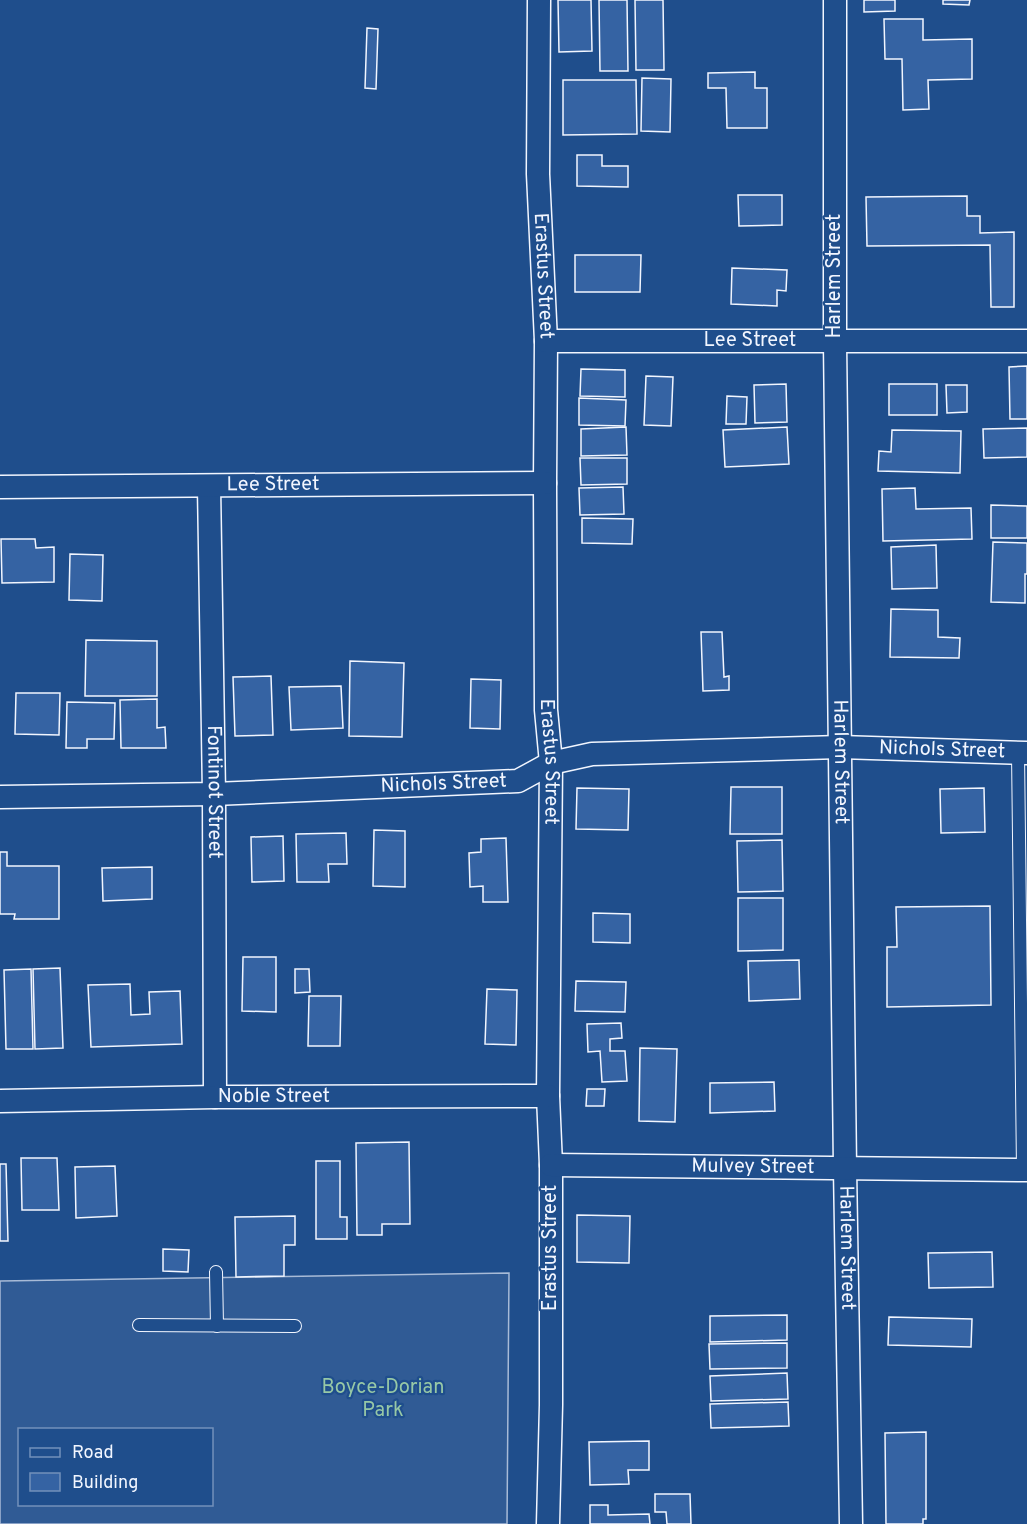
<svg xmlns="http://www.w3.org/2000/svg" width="1027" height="1524" font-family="Overpass,sans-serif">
<rect width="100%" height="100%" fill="#1f4e8c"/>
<path fill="#305b95" stroke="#a8bbd7" stroke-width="1.5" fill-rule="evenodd" d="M 509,1273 L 507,1524 L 0,1524 L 0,1281 ZM 20,1430 L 212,1430 L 212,1504 L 20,1504 Z"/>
<g fill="#3563a3" stroke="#f2f6ff" stroke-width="1.5">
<path d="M 558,0 L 591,0 L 592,51 L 559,52 Z"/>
<path d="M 599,0 L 627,0 L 628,71 L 600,71 Z"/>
<path d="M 635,0 L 663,0 L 664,70 L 636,70 Z"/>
<path d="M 864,0 L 895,0 L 895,11 L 864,12 Z"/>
<path d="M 943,0 L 970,0 L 969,5 L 943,4 Z"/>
<path d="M 884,19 L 923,19 L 923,40 L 972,39 L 972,79 L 928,80 L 929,109 L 903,110 L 902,59 L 885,59 Z"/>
<path d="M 367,28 L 378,29 L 376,89 L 365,88 Z"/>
<path d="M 755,72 L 755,88 L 767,88 L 767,128 L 727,128 L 726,88 L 708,88 L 708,73 Z"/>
<path d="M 642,78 L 671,79 L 670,132 L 641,131 Z"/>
<path d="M 563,80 L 636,80 L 637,134 L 563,135 Z"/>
<path d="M 577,155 L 602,155 L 602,166 L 628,166 L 628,187 L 577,186 Z"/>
<path d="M 738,195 L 782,195 L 782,225 L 739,226 Z"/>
<path d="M 967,196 L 967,216 L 980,216 L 980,233 L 1014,232 L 1014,307 L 991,307 L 990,245 L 867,246 L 866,197 Z"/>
<path d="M 575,255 L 641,255 L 640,292 L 575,292 Z"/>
<path d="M 732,268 L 787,270 L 786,291 L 777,290 L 777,306 L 731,304 Z"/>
<path d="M 1027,366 L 1027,419 L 1010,419 L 1009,367 Z"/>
<path d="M 581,369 L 625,370 L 625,397 L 580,396 Z"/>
<path d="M 646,376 L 673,377 L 671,426 L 644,425 Z"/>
<path d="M 786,384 L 787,422 L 755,423 L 754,385 Z"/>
<rect x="889" y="384" width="48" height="31"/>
<path d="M 946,385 L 967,385 L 967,412 L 947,413 Z"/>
<path d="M 727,396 L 747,397 L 746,424 L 726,424 Z"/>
<path d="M 579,398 L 626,400 L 625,426 L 579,425 Z"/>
<path d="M 626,427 L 627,455 L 581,456 L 581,429 Z"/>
<path d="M 787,427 L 789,464 L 725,467 L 723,430 Z"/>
<path d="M 1027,428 L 1027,457 L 984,458 L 983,429 Z"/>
<path d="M 892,430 L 961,431 L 960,473 L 878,471 L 879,451 L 891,452 Z"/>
<path d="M 580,458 L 627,458 L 627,484 L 581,485 Z"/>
<path d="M 623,487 L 624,514 L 580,515 L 579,488 Z"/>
<path d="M 915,488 L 916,509 L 971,508 L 972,539 L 883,541 L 882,489 Z"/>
<path d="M 991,505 L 1027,506 L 1027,538 L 991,538 Z"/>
<path d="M 582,518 L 633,519 L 632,544 L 582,543 Z"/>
<path d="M 1,539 L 35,539 L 36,548 L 54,547 L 54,582 L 2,583 Z"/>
<path d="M 993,542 L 1027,543 L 1027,574 L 1025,574 L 1025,603 L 991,602 Z"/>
<path d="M 936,545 L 937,588 L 892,589 L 891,547 Z"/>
<path d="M 70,554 L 103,555 L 102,601 L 69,600 Z"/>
<path d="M 891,609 L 938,610 L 938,637 L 960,638 L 959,658 L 890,657 Z"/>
<path d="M 701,632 L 722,632 L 724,677 L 729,676 L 729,690 L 703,691 Z"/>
<path d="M 86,640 L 157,641 L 157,696 L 85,696 Z"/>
<path d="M 350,661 L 404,663 L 402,737 L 349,736 Z"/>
<path d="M 271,676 L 273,735 L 235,736 L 233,677 Z"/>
<path d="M 471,679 L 501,680 L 500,729 L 470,728 Z"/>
<path d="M 341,686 L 343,728 L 291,730 L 289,687 Z"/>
<path d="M 16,693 L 60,693 L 59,735 L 15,734 Z"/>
<path d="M 157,699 L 157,728 L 165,727 L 166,748 L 121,748 L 120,700 Z"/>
<path d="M 67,702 L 115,703 L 114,739 L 87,739 L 87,748 L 66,748 Z"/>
<path d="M 731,787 L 782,787 L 782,834 L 730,834 Z"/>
<path d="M 577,788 L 629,789 L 628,830 L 576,829 Z"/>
<path d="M 984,788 L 985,832 L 941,833 L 940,789 Z"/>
<path d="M 374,830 L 405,831 L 405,887 L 373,886 Z"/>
<path d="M 346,833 L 347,864 L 328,864 L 329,882 L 297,882 L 296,834 Z"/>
<path d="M 283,836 L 284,881 L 252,882 L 251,837 Z"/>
<path d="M 506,838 L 508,902 L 483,902 L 483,886 L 470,887 L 469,853 L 481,852 L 481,839 Z"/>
<path d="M 782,840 L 783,891 L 738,892 L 737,841 Z"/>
<path d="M 0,852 L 7,852 L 7,866 L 59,866 L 59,919 L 14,919 L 15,914 L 0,914 Z"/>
<path d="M 152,867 L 152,899 L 103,901 L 102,868 Z"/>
<path d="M 738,898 L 783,898 L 783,950 L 738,951 Z"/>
<path d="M 990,906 L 991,1005 L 887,1007 L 887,947 L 897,947 L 896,907 Z"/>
<path d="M 593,913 L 630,914 L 630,943 L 593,942 Z"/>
<path d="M 243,957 L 276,957 L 276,1012 L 242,1011 Z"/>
<path d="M 799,960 L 800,999 L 749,1001 L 748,961 Z"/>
<path d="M 60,968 L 63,1048 L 35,1049 L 33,969 Z"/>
<path d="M 31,969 L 33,1049 L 6,1049 L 4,970 Z"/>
<path d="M 295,969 L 309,969 L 310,992 L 295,993 Z"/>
<path d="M 576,981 L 626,982 L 625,1012 L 575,1011 Z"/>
<path d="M 130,984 L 131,1015 L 150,1014 L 149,992 L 180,991 L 182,1044 L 91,1047 L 88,985 Z"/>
<path d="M 487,989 L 517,990 L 516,1045 L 485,1044 Z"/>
<path d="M 309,996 L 341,996 L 340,1046 L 308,1046 Z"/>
<path d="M 621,1023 L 622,1038 L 610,1039 L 610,1051 L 625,1051 L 627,1081 L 602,1082 L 600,1051 L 588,1052 L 587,1024 Z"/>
<path d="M 640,1048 L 677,1049 L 675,1122 L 639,1121 Z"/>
<path d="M 774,1082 L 775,1111 L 710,1113 L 710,1083 Z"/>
<path d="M 587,1089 L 605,1089 L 604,1106 L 586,1106 Z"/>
<path d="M 409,1142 L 410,1224 L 382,1224 L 382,1235 L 357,1235 L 356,1143 Z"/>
<path d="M 21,1158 L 57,1158 L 59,1210 L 22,1210 Z"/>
<path d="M 316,1161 L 340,1161 L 340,1217 L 347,1217 L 347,1239 L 316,1239 Z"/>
<path d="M 0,1164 L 6,1164 L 8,1241 L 0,1241 Z"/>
<path d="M 115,1166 L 117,1216 L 76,1218 L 75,1167 Z"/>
<path d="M 577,1215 L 630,1216 L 629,1263 L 577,1262 Z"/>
<path d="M 295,1216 L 295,1245 L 284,1245 L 284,1276 L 236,1277 L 235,1217 Z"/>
<path d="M 163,1249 L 189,1250 L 188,1272 L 163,1271 Z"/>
<path d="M 992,1252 L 993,1287 L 929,1288 L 928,1253 Z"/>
<path d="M 787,1315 L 787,1340 L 710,1342 L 710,1316 Z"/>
<path d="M 889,1317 L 972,1319 L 971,1347 L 888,1345 Z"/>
<path d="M 787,1343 L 787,1368 L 710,1369 L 709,1344 Z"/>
<path d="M 787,1373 L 788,1399 L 711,1401 L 710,1376 Z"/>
<path d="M 788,1402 L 789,1426 L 711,1428 L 710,1404 Z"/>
<path d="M 926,1432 L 926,1519 L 923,1519 L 923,1524 L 886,1524 L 885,1433 Z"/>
<path d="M 649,1441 L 649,1470 L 628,1470 L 629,1484 L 590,1485 L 589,1442 Z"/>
<path d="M 655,1494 L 690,1494 L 691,1524 L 667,1524 L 666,1512 L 655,1512 Z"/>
<path d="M 590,1505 L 608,1505 L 608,1515 L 649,1514 L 650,1524 L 590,1524 Z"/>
</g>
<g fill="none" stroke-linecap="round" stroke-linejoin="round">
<g stroke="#f2f6ff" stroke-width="14">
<g id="service">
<path d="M 1018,753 L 1023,1170"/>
<path d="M 216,1272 L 217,1326"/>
<path d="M 139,1325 L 295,1326"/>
</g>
</g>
<g stroke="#f2f6ff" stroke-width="25">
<g id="minor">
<path id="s1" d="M 539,0 L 538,174 L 546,341 L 545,483 L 546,710 L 551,763 L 548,1096 L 551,1165 L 551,1405 L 548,1524"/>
<path id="s2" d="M 835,0 L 835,342 L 845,1168 L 851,1524"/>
<path id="s3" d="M 546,341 L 1027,341"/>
<path id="s4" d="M 209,486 L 214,794 L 215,1097"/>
<path id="s5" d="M 0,487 L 545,483"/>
<path id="s6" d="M 0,797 L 214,794 L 518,781 L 551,763 L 592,754 L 840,747 L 1027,753"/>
<path id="s7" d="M 0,1101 L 215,1097 L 548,1096"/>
<path id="s8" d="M 551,1165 L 1027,1170"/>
</g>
</g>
<use href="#service" stroke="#1f4e8c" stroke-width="12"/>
<use href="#minor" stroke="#1f4e8c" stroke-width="22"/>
</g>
<g text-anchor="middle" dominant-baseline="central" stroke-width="4.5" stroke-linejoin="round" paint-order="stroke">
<g font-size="20" fill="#f2f6ff" stroke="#1f4e8c">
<text stroke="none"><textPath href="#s1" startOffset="276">Erastus Street</textPath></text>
<text transform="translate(835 276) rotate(-90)">Harlem Street</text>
<text stroke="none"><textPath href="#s3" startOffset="204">Lee Street</textPath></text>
<text stroke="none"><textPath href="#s5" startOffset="273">Lee Street</textPath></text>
<text stroke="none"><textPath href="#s6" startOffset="948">Nichols Street</textPath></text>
<text stroke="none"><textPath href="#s1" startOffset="762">Erastus Street</textPath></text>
<text stroke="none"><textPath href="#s2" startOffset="762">Harlem Street</textPath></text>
<text stroke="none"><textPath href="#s6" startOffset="444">Nichols Street</textPath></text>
<text stroke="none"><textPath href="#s4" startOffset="306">Fontinot Street</textPath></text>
<text stroke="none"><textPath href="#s7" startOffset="274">Noble Street</textPath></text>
<text stroke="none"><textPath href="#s8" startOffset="202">Mulvey Street</textPath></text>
<text transform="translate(551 1248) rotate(-90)">Erastus Street</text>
<text stroke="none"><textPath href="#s2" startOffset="1248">Harlem Street</textPath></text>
</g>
<g font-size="20" fill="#97c8a6" stroke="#1f4e8c">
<text x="383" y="1388">Boyce-Dorian<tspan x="383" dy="23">Park</tspan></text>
</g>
</g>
<rect x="18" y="1428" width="195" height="78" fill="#1f4e8c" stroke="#7391ba" stroke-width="1.5"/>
<rect x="30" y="1448" width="30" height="9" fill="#1f4e8c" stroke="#7391ba" stroke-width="1.5"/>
<text x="72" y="1458" font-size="18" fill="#f2f6ff">Road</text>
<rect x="30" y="1473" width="30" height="18" fill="#3563a3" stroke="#7391ba" stroke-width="1.5"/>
<text x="72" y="1488" font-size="18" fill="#f2f6ff">Building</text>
</svg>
